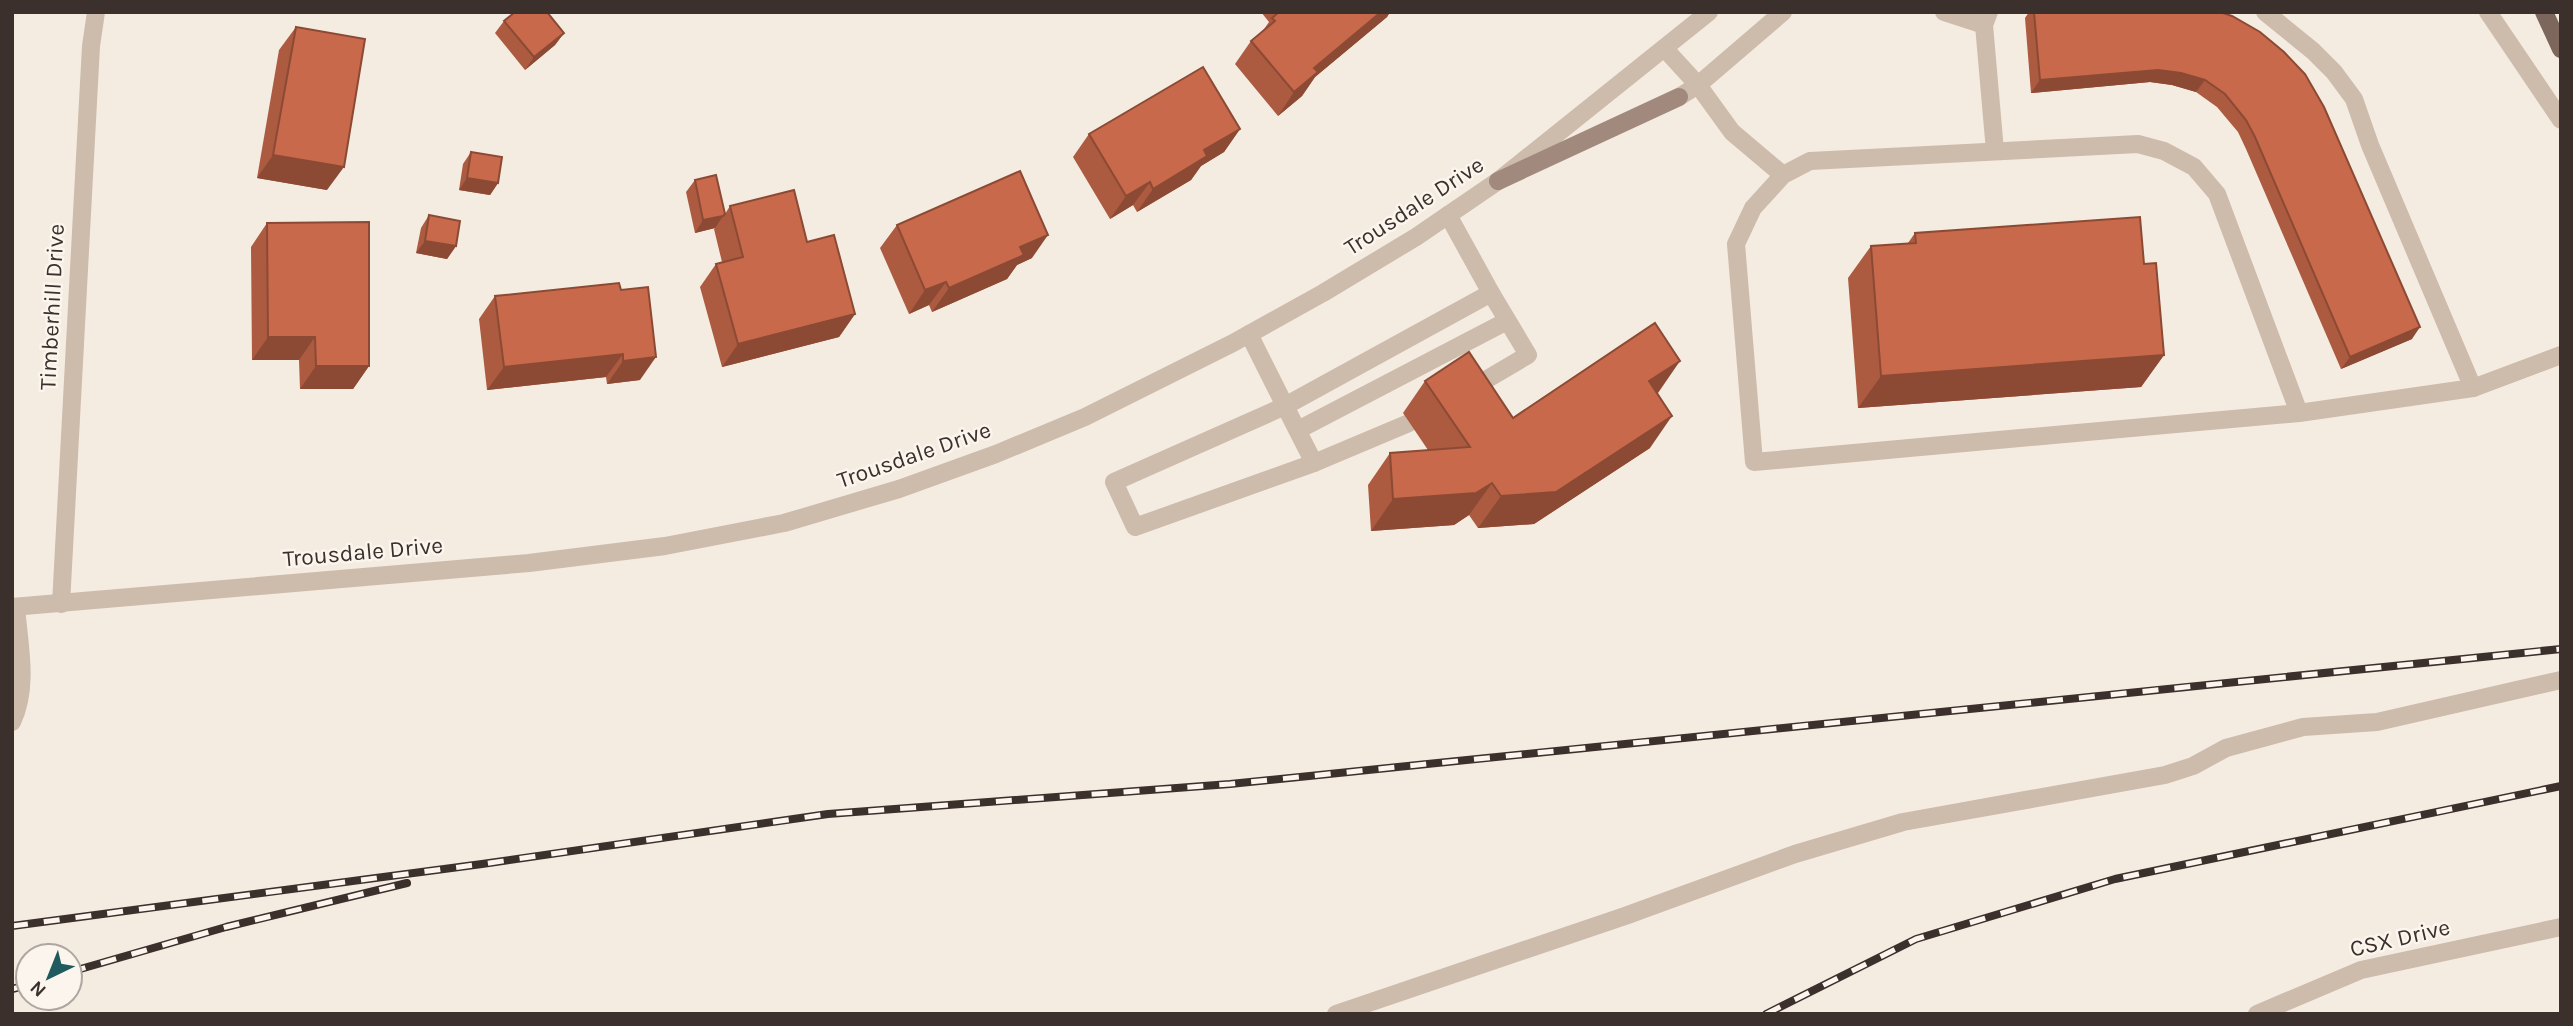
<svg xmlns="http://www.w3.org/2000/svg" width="2573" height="1026" font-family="Karla,sans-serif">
<rect width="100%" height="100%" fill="#f4ebe1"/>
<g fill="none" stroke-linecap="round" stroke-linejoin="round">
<g stroke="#cdbbac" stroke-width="18">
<path d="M 1944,12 L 1984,25"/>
<path d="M 1989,12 L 1984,25 L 1995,151"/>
<path d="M 2265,12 L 2313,51 L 2334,72 L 2354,99 L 2370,145 L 2473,388 L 2561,355"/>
<path d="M 1665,49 L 1698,85 L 1732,132 L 1783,175"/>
<path d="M 1249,334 L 1285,406 L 1114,482 L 1135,527 L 1314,463"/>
<path d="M 1467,391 L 1528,355 L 1491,293"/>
<path d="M 2299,413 L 2217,194 L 2194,167 L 2164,151 L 2138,144 L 1810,161 L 1783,175 L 1753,208 L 1736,244 L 1754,462 L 2299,413 L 2473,388"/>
<path d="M 1409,423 L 1314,463 L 1285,406 L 1491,293 L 1448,215"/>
<path d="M 1298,430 L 1507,321"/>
<path d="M 12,722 C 29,687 19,644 16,607"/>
<path d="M 1336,1014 L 1625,916 L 1795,854 L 1903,822 L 2165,775 L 2193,766 L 2226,748 L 2303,727 L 2377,722 L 2561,680"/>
<path d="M 2257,1014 L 2361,970 L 2561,927"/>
</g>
<path stroke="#cdbbac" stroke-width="18" d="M 61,604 L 91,46 L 96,12"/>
<g stroke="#cdbbac" stroke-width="18">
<path d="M 2488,12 L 2561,120"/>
<path d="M 1679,97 L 1698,85 L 1783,12"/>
<path d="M 12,607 L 529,563 L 665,546 L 784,523 L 899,489 L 996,454 L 1085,417 L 1233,343 L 1323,293 L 1416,237 L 1498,181 L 1709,12"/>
</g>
<path stroke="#a18a7d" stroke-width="18" d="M 1498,181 L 1679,97"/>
<path stroke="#7d675c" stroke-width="18" d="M 2544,12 L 2561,49"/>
<g stroke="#3b302b" stroke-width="8">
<g id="rail">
<path d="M 12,926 L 482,864 L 828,814 L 1230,784 L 2561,649"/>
<path d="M 70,972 L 226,927 L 407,883"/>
<path d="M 12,989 L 28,985"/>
<path d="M 1766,1014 L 1916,939 L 2115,879 L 2561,786"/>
</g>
</g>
<use href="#rail" stroke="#fbf5ee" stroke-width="5" stroke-dasharray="16" stroke-linecap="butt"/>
</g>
<g fill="#ac5a40">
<path d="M 1261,12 L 1390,12 L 1387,17 L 1315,77 L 1302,96 L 1278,116 L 1235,64 L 1251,41 L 1262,32 L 1269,22 Z"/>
<path d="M 2029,12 L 2220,12 L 2412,339 L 2341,369 L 2246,149 L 2238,132 L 2217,107 L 2196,92 L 2172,85 L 2150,82 L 2031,93 L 2025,18 Z"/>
<path d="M 504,21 L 564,33 L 555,45 L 525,70 L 495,33 Z"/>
<path d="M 296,27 L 327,190 L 257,178 L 279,50 Z"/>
<path d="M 1240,129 L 1224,152 L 1201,166 L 1191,180 L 1137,212 L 1133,205 L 1110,219 L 1073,157 L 1089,134 Z"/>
<path d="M 471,152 L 498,183 L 490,195 L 459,190 L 463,164 Z"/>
<path d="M 695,180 L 725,214 L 730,206 L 807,242 L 855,314 L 839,337 L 722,367 L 700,287 L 716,264 L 722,262 L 714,229 L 715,228 L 695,233 L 686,192 Z"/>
<path d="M 429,215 L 456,246 L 447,259 L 416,253 L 421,228 Z"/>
<path d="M 267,223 L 369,366 L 353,389 L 300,389 L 299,360 L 252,360 L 251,247 Z"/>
<path d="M 897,225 L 1032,258 L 1017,265 L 1007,279 L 932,312 L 929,305 L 909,314 L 880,248 Z"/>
<path d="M 1915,233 L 2144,264 L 2164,355 L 2141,387 L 1858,408 L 1848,278 L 1871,246 L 1908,243 Z"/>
<path d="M 619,283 L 640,380 L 607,384 L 606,377 L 487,390 L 479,319 L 495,296 Z"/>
<path d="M 1425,381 L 1513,418 L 1657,393 L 1650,448 L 1534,524 L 1478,528 L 1469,515 L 1454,525 L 1371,531 L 1368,485 L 1390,453 L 1428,450 L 1403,413 Z"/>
</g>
<g fill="#8c4a34">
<path d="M 1381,12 L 1390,12 L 1387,17 L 1315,77 L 1302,96 L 1278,116 L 1294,92 L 1314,68 Z"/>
<path d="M 564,33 L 555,45 L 525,70 L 534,57 Z"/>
<path d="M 2158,70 L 2181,73 L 2205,80 L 2196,92 L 2172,85 L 2150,82 L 2031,93 L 2040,80 Z"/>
<path d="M 1240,129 L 1224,152 L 1201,166 L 1191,180 L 1137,212 L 1153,189 L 1204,150 Z"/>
<path d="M 273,155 L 344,167 L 327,190 L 257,178 Z"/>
<path d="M 467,178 L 498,183 L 490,195 L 459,190 Z"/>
<path d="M 1150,182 L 1133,205 L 1110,219 L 1126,196 Z"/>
<path d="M 723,216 L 715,228 L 695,233 L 703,220 Z"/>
<path d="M 1048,235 L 1032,258 L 1017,265 L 1007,279 L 932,312 L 949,288 L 1020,247 Z"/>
<path d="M 425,241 L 456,246 L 447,259 L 416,253 Z"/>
<path d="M 946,282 L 929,305 L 909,314 L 925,290 Z"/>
<path d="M 855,314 L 839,337 L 722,367 L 738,344 Z"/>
<path d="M 2420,327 L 2412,339 L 2341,369 L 2350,357 Z"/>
<path d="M 268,337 L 315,337 L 299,360 L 252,360 Z"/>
<path d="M 623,354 L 606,377 L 487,390 L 504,367 Z"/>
<path d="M 2164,355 L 2141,387 L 1858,408 L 1881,376 Z"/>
<path d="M 656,357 L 640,380 L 607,384 L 623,361 Z"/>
<path d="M 1680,361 L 1658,393 L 1627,413 L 1649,381 Z"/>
<path d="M 316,366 L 369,366 L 353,389 L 300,389 Z"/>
<path d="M 1672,416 L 1650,448 L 1534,524 L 1478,528 L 1501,496 Z"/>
<path d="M 1492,483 L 1469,515 L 1454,525 L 1371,531 L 1393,499 Z"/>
</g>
<g fill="#c8694b" stroke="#8c4a34" stroke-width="2">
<path d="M 515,12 L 547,12 L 564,33 L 534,57 L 504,21 Z"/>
<path d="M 1279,12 L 1381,12 L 1314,68 L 1318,72 L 1294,92 L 1251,41 L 1275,21 L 1272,18 Z"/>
<path d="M 2034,12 L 2220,12 L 2232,16 L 2260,32 L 2284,52 L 2305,74 L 2324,107 L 2420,327 L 2350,357 L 2255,137 L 2246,120 L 2225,94 L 2205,80 L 2181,73 L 2158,70 L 2040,80 Z"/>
<path d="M 296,27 L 365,39 L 344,167 L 273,155 Z"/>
<path d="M 1203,67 L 1240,129 L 1204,150 L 1207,156 L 1153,189 L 1150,182 L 1126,196 L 1089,134 Z"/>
<path d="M 471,152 L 502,157 L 498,183 L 467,178 Z"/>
<path d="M 1020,171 L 1048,235 L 1020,247 L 1024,255 L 949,288 L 946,282 L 925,290 L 897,225 Z"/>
<path d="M 716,175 L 725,214 L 723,216 L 703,220 L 695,180 Z"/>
<path d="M 794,190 L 807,242 L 834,235 L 855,314 L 738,344 L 716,264 L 743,257 L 730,206 Z"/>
<path d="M 429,215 L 460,221 L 456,246 L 425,241 Z"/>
<path d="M 2140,217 L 2144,264 L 2156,263 L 2164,355 L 1881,376 L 1871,246 L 1916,243 L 1915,233 Z"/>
<path d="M 369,222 L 369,366 L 316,366 L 315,337 L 268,337 L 267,223 Z"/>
<path d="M 619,283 L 621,290 L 648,287 L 656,357 L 623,361 L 623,354 L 504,367 L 495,296 Z"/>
<path d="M 1655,323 L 1680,361 L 1649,381 L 1672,416 L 1556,492 L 1501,496 L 1492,483 L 1476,493 L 1393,499 L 1390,453 L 1470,447 L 1425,381 L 1469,352 L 1513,418 Z"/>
</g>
<g text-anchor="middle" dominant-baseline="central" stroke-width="5" stroke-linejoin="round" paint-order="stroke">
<g font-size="23" fill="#3b302b" stroke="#fbf5ee">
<text transform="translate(1414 206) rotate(-33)">Trousdale Drive</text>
<text transform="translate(52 307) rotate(-87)">Timberhill Drive</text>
<text transform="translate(914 455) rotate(-19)">Trousdale Drive</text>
<text transform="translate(363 552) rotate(-5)">Trousdale Drive</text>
<text transform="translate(2400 938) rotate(-13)">CSX Drive</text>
</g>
</g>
<rect width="2573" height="1026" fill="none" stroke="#3b302b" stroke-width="28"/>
<g transform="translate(49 977) rotate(223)"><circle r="33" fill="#fbf5ee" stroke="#aea6a0" stroke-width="2"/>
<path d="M0-5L12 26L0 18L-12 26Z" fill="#1f5a5e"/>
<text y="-10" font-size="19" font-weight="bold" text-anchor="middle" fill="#3b302b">N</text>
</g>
</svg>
